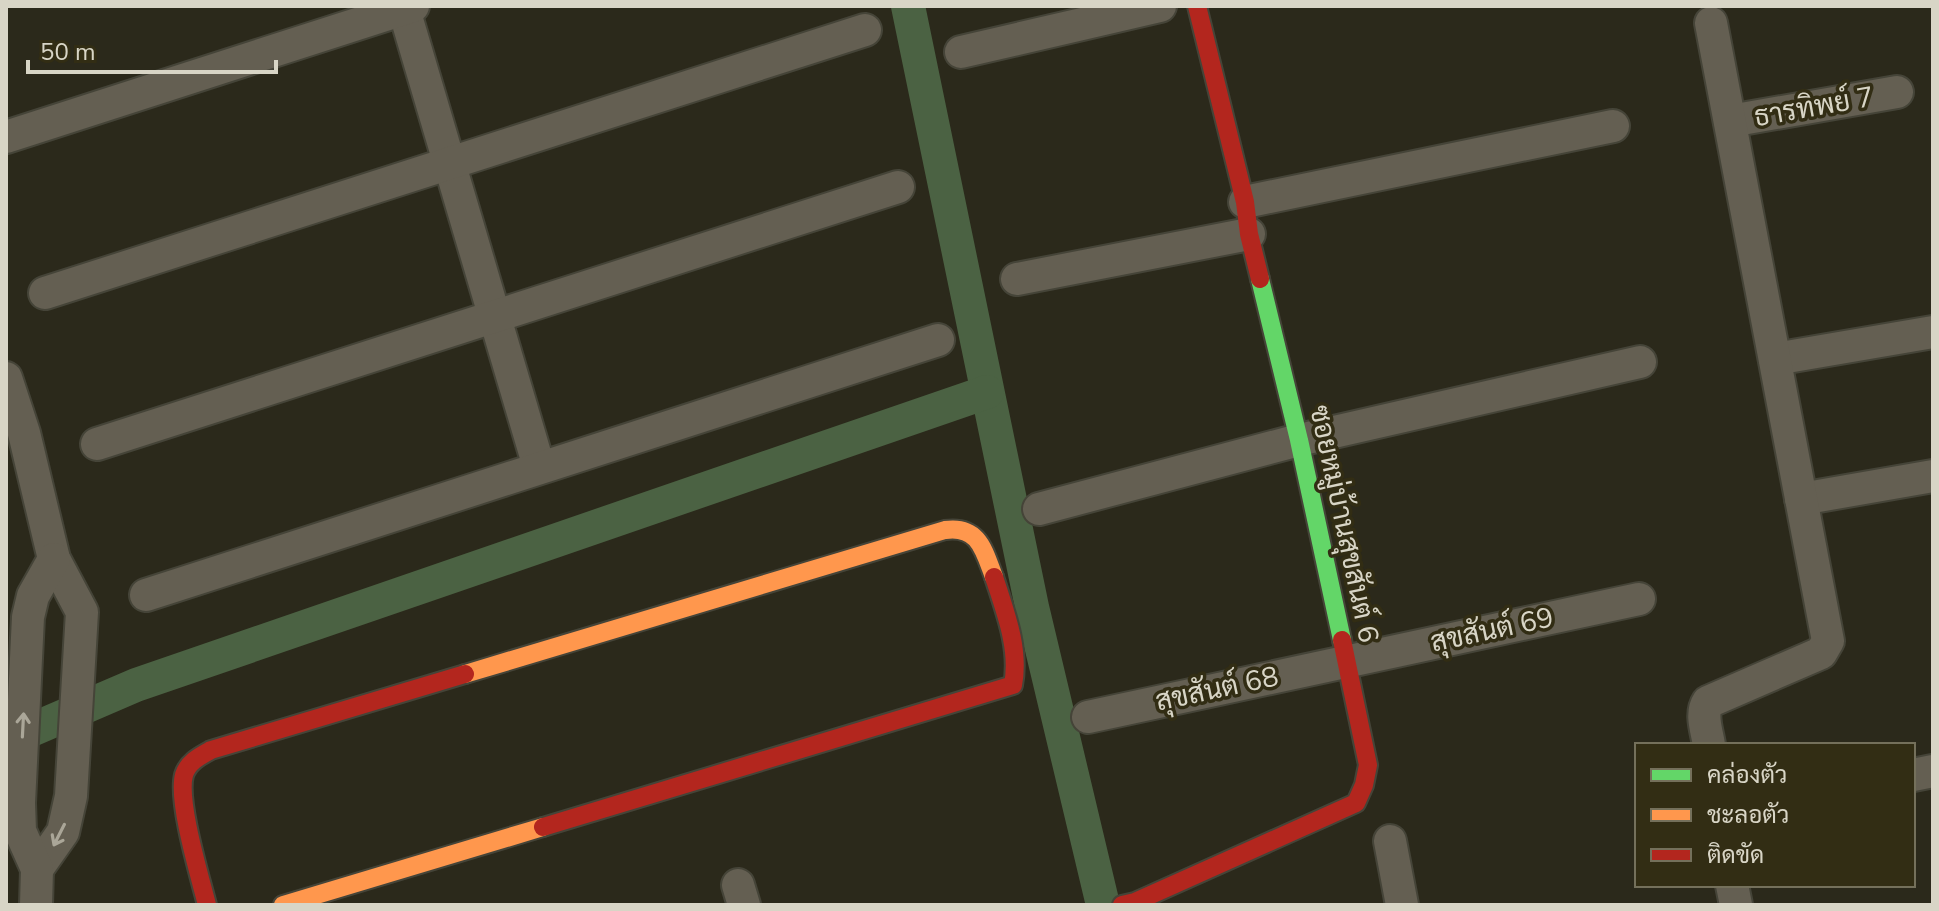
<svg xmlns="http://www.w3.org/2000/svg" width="1939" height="911" font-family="'Nunito Sans',Sarabun,sans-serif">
<rect width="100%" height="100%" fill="#2b291b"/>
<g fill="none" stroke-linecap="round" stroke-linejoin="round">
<g stroke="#4b6243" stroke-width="34">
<path d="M 908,6 L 1032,607 L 1103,905"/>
<path d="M 6,741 L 136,685 L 987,392"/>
</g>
<g stroke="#454438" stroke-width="36">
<g id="street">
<path d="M 403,6 L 539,467"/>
<path d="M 961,52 L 1160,6"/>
<path d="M 1730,121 L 1897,92"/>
<path d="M 6,137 L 413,6"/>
<path d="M 1245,202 L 1613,126"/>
<path d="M 1017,279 L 1249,234"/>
<path d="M 45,293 L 865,30"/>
<path d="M 1775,359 L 1933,332"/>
<path d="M 6,378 L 24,433 L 54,559 L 82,612 L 71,796 L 63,832 L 37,869"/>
<path d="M 97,444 L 898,187"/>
<path d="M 1801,499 L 1933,476"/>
<path d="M 1039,509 L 1299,440 L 1640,362"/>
<path d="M 146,595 L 938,340"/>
<path d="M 1088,717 L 1639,599"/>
<path d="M 1709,745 C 1707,731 1700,714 1708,702 L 1821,653 L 1828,641 L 1711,23"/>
<path d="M 1913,775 L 1933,771"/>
<path d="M 1390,841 L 1402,905"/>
<path d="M 738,885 L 744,905"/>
<path d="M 1732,885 L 1736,905"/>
<path d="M 36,905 L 37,869 L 20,831 L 19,803 L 28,617 L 33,596 L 54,559"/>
</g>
</g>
<g stroke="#454438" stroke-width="22">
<path id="fast" d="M 1260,279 L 1299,440 L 1342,640"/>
</g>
<g stroke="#454438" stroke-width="22">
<g id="slow">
<path d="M 465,674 L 945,530 C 979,525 984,551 994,577"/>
<path d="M 283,905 L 543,827"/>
</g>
</g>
<g stroke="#454438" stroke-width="22">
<g id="jam">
<path d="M 1197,6 L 1245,202 L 1249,234 L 1260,279"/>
<path d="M 543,827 L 1013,685 C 1020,649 1005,611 994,577"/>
<path d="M 207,905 C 200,877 177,801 184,775 C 188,762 200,756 211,750 L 465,674"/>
<path d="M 1122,905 L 1135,902 L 1356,803 L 1364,785 L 1368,765 L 1342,640"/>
</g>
</g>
<use href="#street" stroke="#645f52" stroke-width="32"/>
<use href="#fast" stroke="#63d668" stroke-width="18"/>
<use href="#slow" stroke="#ff974d" stroke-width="18"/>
<use href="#jam" stroke="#b3261e" stroke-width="18"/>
</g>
<defs><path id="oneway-shaft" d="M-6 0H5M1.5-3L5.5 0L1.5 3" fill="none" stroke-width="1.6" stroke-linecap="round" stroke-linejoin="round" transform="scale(2)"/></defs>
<g stroke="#aaa698">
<use href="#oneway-shaft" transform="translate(23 725) rotate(-87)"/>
<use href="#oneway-shaft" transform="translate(59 835) rotate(117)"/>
</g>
<g text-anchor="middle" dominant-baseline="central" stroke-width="7" stroke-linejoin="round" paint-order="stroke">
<g font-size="28" fill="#d8d5c6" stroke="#322d14">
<text transform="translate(1814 107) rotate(-10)">ธารทิพย์ 7</text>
<text transform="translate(1344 524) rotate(78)">ซอยหมู่บ้านสุขสันต์ 6</text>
<text transform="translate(1492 630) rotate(-12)">สุขสันต์ 69</text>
<text transform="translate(1217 689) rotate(-12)">สุขสันต์ 68</text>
</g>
</g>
<rect width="1939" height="911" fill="none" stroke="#d8d5c6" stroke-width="16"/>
<rect x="1635" y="743" width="280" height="144" fill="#322d14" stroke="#74705b" stroke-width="2"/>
<rect x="1651" y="769" width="40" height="12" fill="#63d668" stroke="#74705b" stroke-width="2"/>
<text x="1707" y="783" font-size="24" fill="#d8d5c6">คล่องตัว</text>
<rect x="1651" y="809" width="40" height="12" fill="#ff974d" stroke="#74705b" stroke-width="2"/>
<text x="1707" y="823" font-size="24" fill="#d8d5c6">ชะลอตัว</text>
<rect x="1651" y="849" width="40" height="12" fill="#b3261e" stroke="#74705b" stroke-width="2"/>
<text x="1707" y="863" font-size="24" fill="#d8d5c6">ติดขัด</text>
<path d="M28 60v12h248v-12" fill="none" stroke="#d8d5c6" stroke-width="4"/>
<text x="40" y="60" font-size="24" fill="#d8d5c6" stroke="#322d14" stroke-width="6" paint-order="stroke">50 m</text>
</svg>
